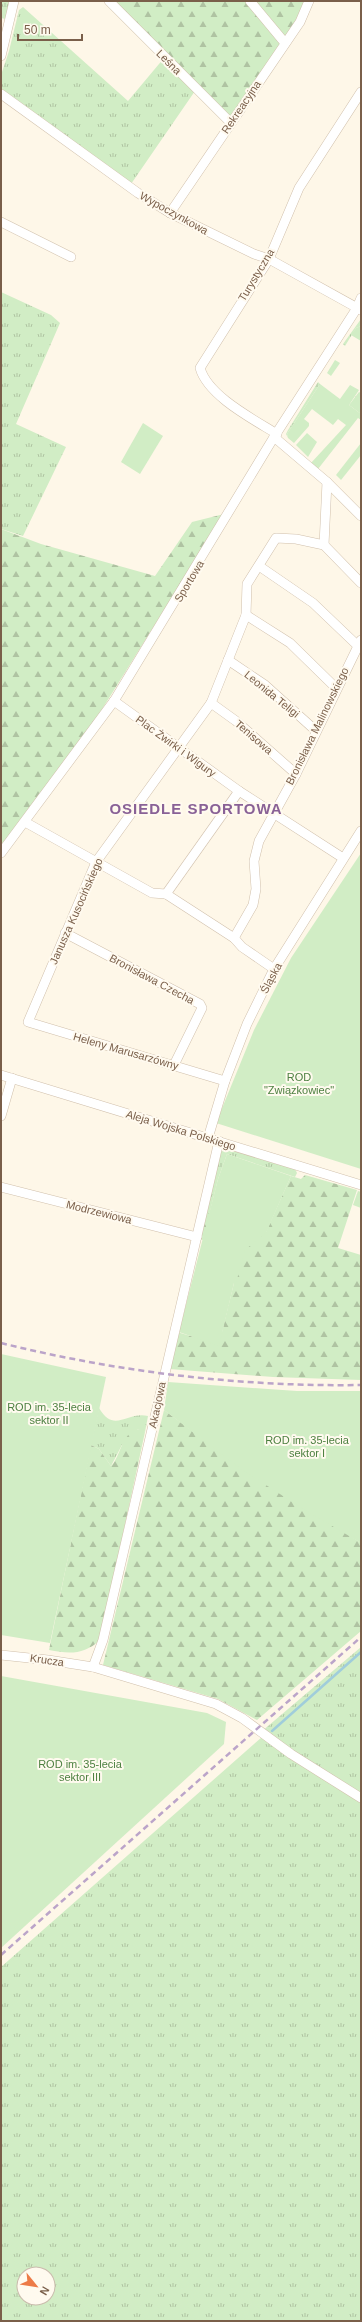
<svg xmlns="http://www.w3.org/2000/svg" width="362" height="2322" font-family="Arial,sans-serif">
<defs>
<pattern id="grass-tufts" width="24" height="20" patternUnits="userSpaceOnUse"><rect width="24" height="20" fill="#d1edc5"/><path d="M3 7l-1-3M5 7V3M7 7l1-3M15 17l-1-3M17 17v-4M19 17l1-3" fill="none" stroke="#afc3a2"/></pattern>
<pattern id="forest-firs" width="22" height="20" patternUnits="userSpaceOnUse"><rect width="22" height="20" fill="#d1edc5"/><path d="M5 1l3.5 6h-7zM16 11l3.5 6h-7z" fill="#afc3a2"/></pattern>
</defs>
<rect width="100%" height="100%" fill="#fef7e8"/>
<g fill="url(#grass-tufts)" fill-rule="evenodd">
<path d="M 1,1 L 14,1 L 10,20 L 1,18 Z"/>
<path d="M 23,7 L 128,101 L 164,58 L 195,91 L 131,184 L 1,89 L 1,75 L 9,51 L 19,10 Z"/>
<path d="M 1,292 L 51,315 L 60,323 L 16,424 L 66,447 L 23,536 L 1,529 Z"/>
<path d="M 361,319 L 361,326 L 356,328 L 345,346 L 343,344 Z"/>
<path d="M 318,382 L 320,384 L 287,434 L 288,438 L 286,434 L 288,430 Z"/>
<path d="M 359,392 L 361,393 L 361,414 L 349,405 Z"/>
<path d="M 227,1149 L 295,1169 L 297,1173 L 295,1177 L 227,1154 L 218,1179 L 203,1240 L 200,1239 L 220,1152 Z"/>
<path d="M 358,1191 L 361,1192 L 361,1208 L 353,1205 Z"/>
<path d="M 99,1408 C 114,1434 127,1411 148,1416 L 145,1432 L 138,1429 L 122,1445 L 111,1466 L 99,1449 L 91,1445 Z"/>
<path d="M 361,1647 L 361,2321 L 1,2321 L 1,1967 L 262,1737 L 261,1732 ZM 24,2274 L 48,2274 L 48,2298 L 24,2298 Z"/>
</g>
<g fill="url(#forest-firs)">
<path d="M 107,1 L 309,1 L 230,122 Z"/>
<path d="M 224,514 L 94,722 L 1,846 L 1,529 L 41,544 L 155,576 L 192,522 Z"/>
<path d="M 305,1175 L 357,1190 L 338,1248 L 361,1255 L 361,1380 L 273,1377 L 169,1369 L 177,1332 L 194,1337 L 222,1332 L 234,1283 L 236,1283 L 203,1235 L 205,1216 L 211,1212 L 266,1232 L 291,1176 L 301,1179 Z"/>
<path d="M 164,1410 L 199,1436 L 361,1543 L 361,1631 L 257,1720 L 218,1699 L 103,1665 Z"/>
<path d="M 142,1429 L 145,1432 L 100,1640 C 84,1655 69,1654 49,1650 L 91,1445 L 99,1449 L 111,1466 C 121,1457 122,1428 142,1429 Z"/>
</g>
<g fill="#d1edc5">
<path d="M 361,326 L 361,341 L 351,335 L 356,328 Z"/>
<path d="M 335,360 L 340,363 L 331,376 L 327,373 Z"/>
<path d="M 320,384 L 340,399 L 350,385 L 359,390 L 349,405 L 361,414 L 361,420 L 358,418 L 318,469 L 311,463 L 346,425 L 338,419 L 333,425 L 312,409 L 304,419 L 309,423 L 309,426 L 294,443 L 288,438 L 287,434 Z"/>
<path d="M 143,423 L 163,436 L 140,474 L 121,462 Z"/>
<path d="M 307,433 L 317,442 L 308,457 L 296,445 Z"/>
<path d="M 361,443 L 361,455 L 341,480 L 336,475 Z"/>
<path d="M 361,853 L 361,1169 L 216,1123 L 254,1030 L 291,958 Z"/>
<path d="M 227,1154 L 291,1176 L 266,1233 L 245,1250 L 236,1283 L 234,1283 L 219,1346 L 179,1332 L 218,1179 Z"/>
<path d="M 1,1354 L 106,1377 L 50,1643 L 1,1635 Z"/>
<path d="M 168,1382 L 297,1391 L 361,1391 L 361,1543 L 300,1507 L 241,1469 L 164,1410 Z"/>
<path d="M 1,1676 L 207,1713 L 226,1722 L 224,1744 L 1,1948 Z"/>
</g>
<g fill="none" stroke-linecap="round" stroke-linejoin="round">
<path stroke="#a0cddb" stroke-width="2.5" d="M 272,1731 L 361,1652"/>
<g stroke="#d1c0ac" stroke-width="10">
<g id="minor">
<path d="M 109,1 L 230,122"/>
<path d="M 250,1 L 285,43"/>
<path d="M 1,56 L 14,1"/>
<path d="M 1,94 L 138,193 L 170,213 L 254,254 L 269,259 L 361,310"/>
<path d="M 170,213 L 300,22 L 309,1"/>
<path d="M 1,222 L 71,257"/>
<path d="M 277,434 C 253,419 208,396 200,368 L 269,259 L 299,188 L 361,92"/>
<path d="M 274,437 L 327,482 L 361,516"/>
<path d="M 324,545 L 327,482"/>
<path d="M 259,566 L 313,603 L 357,645"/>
<path d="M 246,615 L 290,643 L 336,688"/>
<path d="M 228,660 L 265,685 L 315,730"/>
<path d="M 114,701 L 239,791 L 343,858"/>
<path d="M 211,703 L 236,721 L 296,774"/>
<path d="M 25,822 L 152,893 L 166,894 L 234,938 L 242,947 L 274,969"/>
<path d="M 1,853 L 114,701 L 274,437 L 357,308 L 361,298"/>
<path d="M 166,894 L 239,791"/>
<path d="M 65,933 L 200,1004 L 202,1008 L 174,1065"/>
<path d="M 234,938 L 253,905 L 256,889 L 254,861 L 259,841 L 296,774 L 361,640"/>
<path d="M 1,1075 L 361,1185"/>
<path d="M 225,1081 L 28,1022 L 96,862 L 211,703 L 246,615 L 247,584 L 276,538 L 296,539 L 324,545 L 361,583"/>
<path d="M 1,1116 L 12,1078"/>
<path d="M 208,1138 L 225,1081 L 247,1024 L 274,969 L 361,831"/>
<path d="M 1,1187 L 197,1237"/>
<path d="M 1,1655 L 48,1660 L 93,1667 L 216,1704 L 242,1718 L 291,1754 L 361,1798"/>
<path d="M 93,1667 L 103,1640 L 219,1141"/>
</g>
</g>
<use href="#minor" stroke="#fff" stroke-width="9"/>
<g stroke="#bba4c9" stroke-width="2.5" stroke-dasharray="6 4" stroke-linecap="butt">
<path d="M 1,1343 C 118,1372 241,1387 361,1385"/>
<path d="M 1,1955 L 361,1637"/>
</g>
</g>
<g text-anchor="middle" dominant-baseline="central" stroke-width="4" stroke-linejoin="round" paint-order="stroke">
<g font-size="11" fill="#7a5f4a" stroke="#fffaef">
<text transform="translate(169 62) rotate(45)">Leśna</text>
<text transform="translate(241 107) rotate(-56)">Rekreacyjna</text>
<text transform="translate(174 213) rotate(29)">Wypoczynkowa</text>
<text transform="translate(256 275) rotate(-59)">Turystyczna</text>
<text transform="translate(189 581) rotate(-59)">Sportowa</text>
<text transform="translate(272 694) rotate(39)">Leonida Teligi</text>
<text transform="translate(317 726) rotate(-64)">Bronisława Malinowskiego</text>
<text transform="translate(254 737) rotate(41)">Tenisowa</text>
<text transform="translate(176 746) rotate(36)">Plac Żwirki i Wigury</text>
<text transform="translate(76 911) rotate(-66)">Janusza Kusocińskiego</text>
<text transform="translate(271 978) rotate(-62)">Śląska</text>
<text transform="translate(152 979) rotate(28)">Bronisława Czecha</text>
<text transform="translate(126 1051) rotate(16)">Heleny Marusarzówny</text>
<text transform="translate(181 1130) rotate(17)">Aleja Wojska Polskiego</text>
<text transform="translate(99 1212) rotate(14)">Modrzewiowa</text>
<text transform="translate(157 1405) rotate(-78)">Akacjowa</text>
<text transform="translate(47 1660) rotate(8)">Krucza</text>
</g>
<g font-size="11" fill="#4d8041" stroke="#fffaef">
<text x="299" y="1077">ROD<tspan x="299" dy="13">"Związkowiec"</tspan></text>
<text x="49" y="1407">ROD im. 35-lecia<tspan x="49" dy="13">sektor II</tspan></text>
<text x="307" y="1440">ROD im. 35-lecia<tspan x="307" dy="13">sektor I</tspan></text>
<text x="80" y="1764">ROD im. 35-lecia<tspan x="80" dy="13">sektor III</tspan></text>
</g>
<g font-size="15" font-weight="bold" letter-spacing="1" fill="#896196" stroke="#fffaef">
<text x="196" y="808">OSIEDLE SPORTOWA</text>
</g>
</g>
<rect width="362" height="2322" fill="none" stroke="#7a5f4a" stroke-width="4"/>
<g transform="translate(36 2286) rotate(120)"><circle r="19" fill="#fffaef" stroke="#cabcad"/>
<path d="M0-3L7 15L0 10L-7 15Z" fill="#ed7b47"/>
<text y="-6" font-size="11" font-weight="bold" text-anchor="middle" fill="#7a5f4a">N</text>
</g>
<path d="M18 34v6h64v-6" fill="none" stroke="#7a5f4a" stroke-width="2"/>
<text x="24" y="34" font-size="12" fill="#7a5f4a" stroke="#fffaef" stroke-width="3" paint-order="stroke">50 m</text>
</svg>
